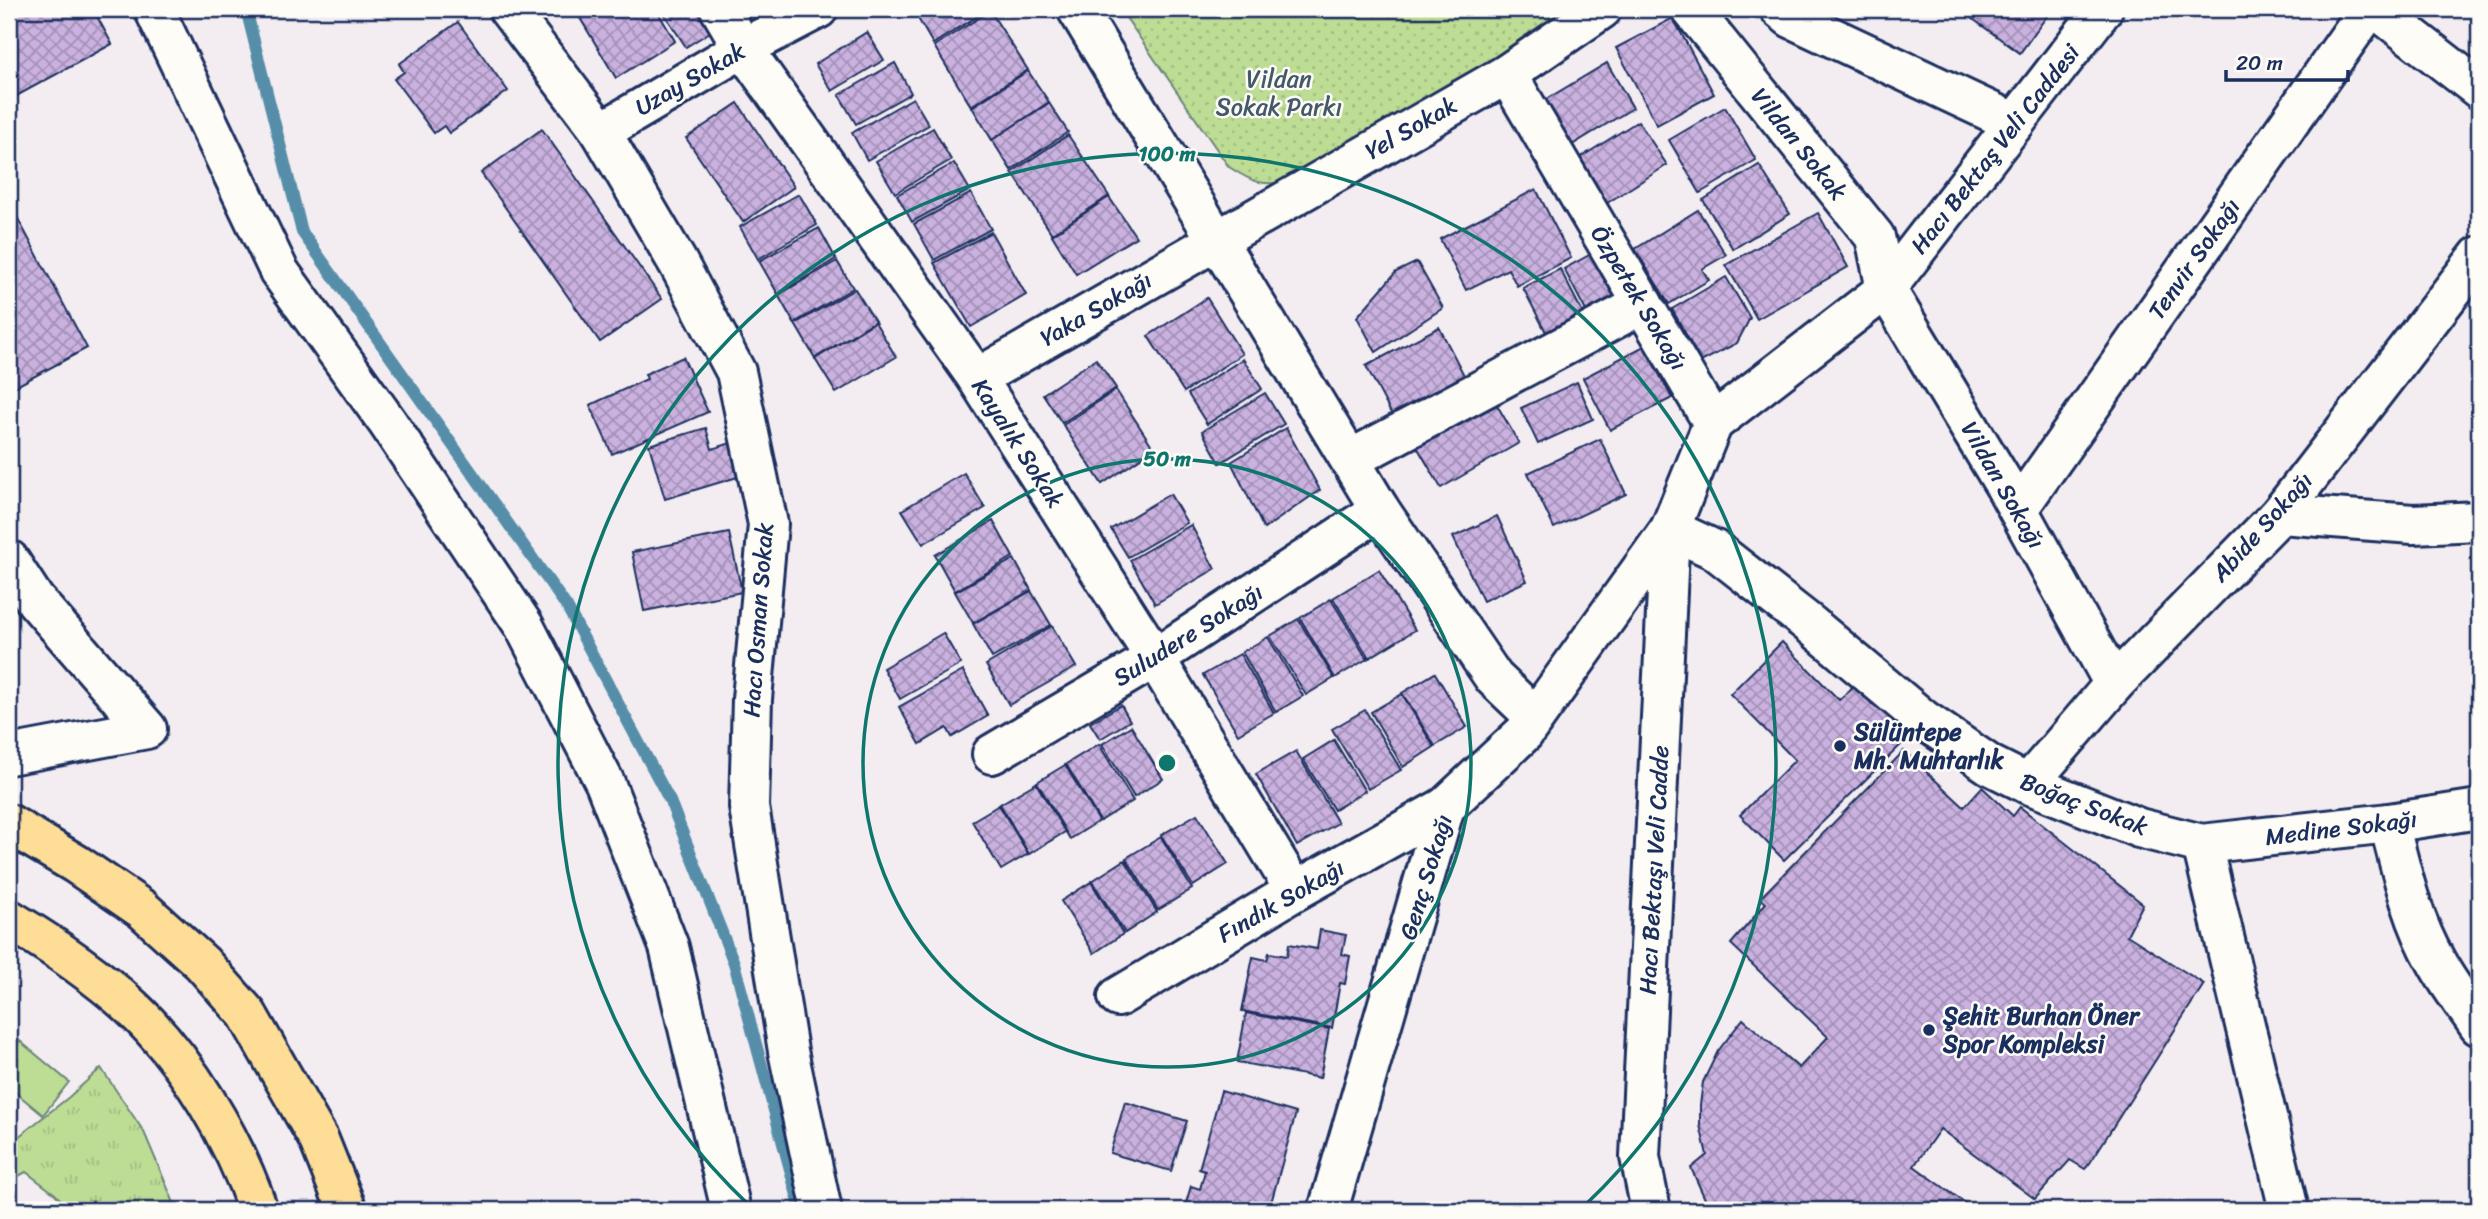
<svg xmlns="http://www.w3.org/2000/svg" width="2488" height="1219" font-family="Sriracha,sans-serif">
<defs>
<pattern id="grass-tufts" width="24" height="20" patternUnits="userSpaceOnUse" patternTransform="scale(1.75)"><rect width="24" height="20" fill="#bddc94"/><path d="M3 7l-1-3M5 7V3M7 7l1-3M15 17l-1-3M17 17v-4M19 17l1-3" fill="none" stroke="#a2bd82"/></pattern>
<pattern id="park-dots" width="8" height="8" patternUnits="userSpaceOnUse" patternTransform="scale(1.75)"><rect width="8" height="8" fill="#bddc94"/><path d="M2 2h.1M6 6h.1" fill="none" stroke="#a2bd82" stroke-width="1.8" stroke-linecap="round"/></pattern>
<pattern id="building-cross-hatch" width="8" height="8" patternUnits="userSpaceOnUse" patternTransform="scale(1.75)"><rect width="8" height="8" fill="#cab1df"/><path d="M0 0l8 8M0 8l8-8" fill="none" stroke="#a390b8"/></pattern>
</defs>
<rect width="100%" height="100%" fill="#f3edf2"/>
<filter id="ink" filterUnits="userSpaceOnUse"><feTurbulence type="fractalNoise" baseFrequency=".0143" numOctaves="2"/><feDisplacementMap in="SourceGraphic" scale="14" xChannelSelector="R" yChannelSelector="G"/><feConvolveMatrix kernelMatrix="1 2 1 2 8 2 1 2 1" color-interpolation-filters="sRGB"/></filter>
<g filter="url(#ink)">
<path fill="url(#grass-tufts)" stroke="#6c8679" stroke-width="2" d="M 101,1068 L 144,1132 L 177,1210 L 71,1210 L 55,1194 L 26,1172 L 9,1181 L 9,1144 L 69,1097 Z"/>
<path fill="url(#park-dots)" stroke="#6c8679" stroke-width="2" d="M 1120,9 L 1575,9 L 1499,61 L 1291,181 C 1263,187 1252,182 1229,167 Z"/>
<path fill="#bddc94" stroke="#6c8679" stroke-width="2" d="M 9,1032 L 69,1082 L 43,1115 L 9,1087 Z"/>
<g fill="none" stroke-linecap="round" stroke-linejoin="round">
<path stroke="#578ea9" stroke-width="12" d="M 246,9 L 302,232 L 567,607 L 670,801 L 734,963 L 801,1210"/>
</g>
<g fill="url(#building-cross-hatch)" stroke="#1b2f5e" stroke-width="2">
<path d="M 9,9 L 93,9 L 112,44 L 9,100 Z"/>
<path d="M 584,9 L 656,9 L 675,41 L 616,78 L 577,13 Z"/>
<path d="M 661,9 L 696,9 L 710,32 L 686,47 Z"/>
<path d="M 915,9 L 989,9 L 933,44 L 913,10 Z"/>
<path d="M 1959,9 L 2052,9 L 2020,53 Z"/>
<path d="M 990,11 L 1028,70 L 971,106 L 934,46 Z"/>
<path d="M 1673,18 L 1714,94 L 1657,125 L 1616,48 Z"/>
<path d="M 458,22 L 508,91 L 449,133 L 444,126 L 434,133 L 394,79 L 404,72 L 399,64 Z"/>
<path d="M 867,32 L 884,60 L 832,91 L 815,64 Z"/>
<path d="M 895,63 L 911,93 L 856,124 L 839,95 Z"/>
<path d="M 1607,63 L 1633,108 L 1567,148 L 1540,103 Z"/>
<path d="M 1028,71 L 1049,102 L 992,140 L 972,107 Z"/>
<path d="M 913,98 L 929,125 L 867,160 L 852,133 Z"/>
<path d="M 738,103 L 794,187 L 743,222 L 686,138 Z"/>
<path d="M 1049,103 L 1068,132 L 1011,170 L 992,140 Z"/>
<path d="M 1725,107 L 1756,160 L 1700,193 L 1669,140 Z"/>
<path d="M 1638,121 L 1667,165 L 1604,205 L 1575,161 Z"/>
<path d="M 933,128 L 951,160 L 895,193 L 876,161 Z"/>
<path d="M 542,129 L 662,299 L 600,342 L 481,173 Z"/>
<path d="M 1068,135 L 1109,196 L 1052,234 L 1012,172 Z"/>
<path d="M 954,163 L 970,190 L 912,222 L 897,195 Z"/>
<path d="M 1759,165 L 1790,214 L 1733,249 L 1703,200 Z"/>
<path d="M 1536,189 L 1571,258 L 1517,286 L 1508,269 L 1466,290 L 1440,239 Z"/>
<path d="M 971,193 L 991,229 L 934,260 L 914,224 Z"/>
<path d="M 799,194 L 817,225 L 758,259 L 740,227 Z"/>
<path d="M 1109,197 L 1136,237 L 1076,274 L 1052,235 Z"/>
<path d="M 9,202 L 87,348 L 9,390 Z"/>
<path d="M 1698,210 L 1726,255 L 1702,269 L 1709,280 L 1669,304 L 1635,249 Z"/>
<path d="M 1818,213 L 1848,267 L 1757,319 L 1726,265 Z"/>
<path d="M 819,228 L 836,259 L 778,294 L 759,261 Z"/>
<path d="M 991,232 L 1026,295 L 971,327 L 934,263 Z"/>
<path d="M 1591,254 L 1616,300 L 1588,315 L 1564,269 Z"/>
<path d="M 837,261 L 853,288 L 794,323 L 778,295 Z"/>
<path d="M 1417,262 L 1443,308 L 1376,352 L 1357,317 L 1396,272 Z"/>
<path d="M 1560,269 L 1587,321 L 1550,340 L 1523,288 Z"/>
<path d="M 1726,277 L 1750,318 L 1737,343 L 1701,362 L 1672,309 Z"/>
<path d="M 855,289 L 875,321 L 815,358 L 795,324 Z"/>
<path d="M 1207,298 L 1242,354 L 1184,392 L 1148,336 Z"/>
<path d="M 875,322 L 896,357 L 836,393 L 815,359 Z"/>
<path d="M 1439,327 L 1466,379 L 1394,419 L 1366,366 Z"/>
<path d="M 1644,346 L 1672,398 L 1610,430 L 1583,378 Z"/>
<path d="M 683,357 L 708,412 L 612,454 L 590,405 L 647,379 L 645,374 Z"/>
<path d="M 1096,359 L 1116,388 L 1062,423 L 1043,394 Z"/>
<path d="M 1243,359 L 1262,389 L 1207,424 L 1188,394 Z"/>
<path d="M 1577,382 L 1593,419 L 1538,444 L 1521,408 Z"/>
<path d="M 1116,390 L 1154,449 L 1102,484 L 1063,425 Z"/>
<path d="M 1265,393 L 1284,424 L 1220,463 L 1202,431 Z"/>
<path d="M 1490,393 L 1519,443 L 1441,488 L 1412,438 Z"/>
<path d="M 706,428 L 712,449 L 744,439 L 754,472 L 665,499 L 649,445 Z"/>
<path d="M 1286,428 L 1320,490 L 1264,529 L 1231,462 Z"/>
<path d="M 1600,439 L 1626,494 L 1554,528 L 1528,473 Z"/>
<path d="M 964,473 L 985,508 L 923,544 L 902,510 Z"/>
<path d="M 1170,494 L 1187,523 L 1128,557 L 1111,529 Z"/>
<path d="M 1497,516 L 1527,581 L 1483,601 L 1453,537 Z"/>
<path d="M 993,521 L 1013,557 L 955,591 L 935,555 Z"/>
<path d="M 1191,525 L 1215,569 L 1155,604 L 1130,560 Z"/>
<path d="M 729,533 L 742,592 L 644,611 L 632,552 Z"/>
<path d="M 1014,559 L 1031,590 L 973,623 L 955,592 Z"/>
<path d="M 1379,570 L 1415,630 L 1369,658 L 1333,598 Z"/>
<path d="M 1031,591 L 1051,625 L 992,658 L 973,624 Z"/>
<path d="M 1331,599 L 1367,659 L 1335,678 L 1300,618 Z"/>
<path d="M 1298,619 L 1334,678 L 1306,695 L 1270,636 Z"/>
<path d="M 1052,626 L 1076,667 L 1009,705 L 986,665 Z"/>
<path d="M 943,633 L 961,664 L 900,699 L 883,668 Z"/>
<path d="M 1268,637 L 1303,696 L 1276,712 L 1242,652 Z"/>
<path d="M 1782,642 L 1839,700 L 1862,678 L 1915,731 L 1784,860 L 1740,815 L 1795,760 L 1730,694 Z"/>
<path d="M 1240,654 L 1274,713 L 1238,734 L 1203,675 Z"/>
<path d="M 963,671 L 988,716 L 952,737 L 947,728 L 920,744 L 899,707 Z"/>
<path d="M 1435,673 L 1467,727 L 1435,746 L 1402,693 Z"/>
<path d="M 1402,694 L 1434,747 L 1403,767 L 1371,712 Z"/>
<path d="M 1121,705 L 1130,721 L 1100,739 L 1090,723 Z"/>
<path d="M 1365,710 L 1401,770 L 1368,789 L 1332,729 Z"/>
<path d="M 1131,726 L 1163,779 L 1134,797 L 1102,744 Z"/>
<path d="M 1334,740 L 1365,791 L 1334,810 L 1303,759 Z"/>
<path d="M 1099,744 L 1133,801 L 1100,821 L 1066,764 Z"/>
<path d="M 1296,751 L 1338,823 L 1297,846 L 1256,774 Z"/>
<path d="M 1904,751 L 1964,807 L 1982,787 L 2013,816 L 2020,807 L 2143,904 L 2127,935 L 2204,984 L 2090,1163 L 2085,1169 L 2070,1160 L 2035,1199 L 1940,1129 L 1914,1166 L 1968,1205 L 1965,1210 L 1710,1210 L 1691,1168 L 1707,1155 L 1700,1125 L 1700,1105 L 1703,1082 L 1718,1051 L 1743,1019 L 1799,1068 L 1828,1037 L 1731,944 L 1766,903 L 1760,898 Z"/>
<path d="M 1065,765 L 1099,821 L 1070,839 L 1037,782 Z"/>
<path d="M 1036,783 L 1065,832 L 1029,854 L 1000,804 Z"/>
<path d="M 999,805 L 1028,854 L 1001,870 L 972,821 Z"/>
<path d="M 1197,814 L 1228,864 L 1193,886 L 1161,835 Z"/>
<path d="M 1161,837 L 1192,889 L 1158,910 L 1126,858 Z"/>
<path d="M 1125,860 L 1157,912 L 1125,933 L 1092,881 Z"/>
<path d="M 1091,882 L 1123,934 L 1094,953 L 1061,901 Z"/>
<path d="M 1320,930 L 1346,935 L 1342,954 L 1350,956 L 1345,984 L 1340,983 L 1332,1028 L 1242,1011 L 1253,957 L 1267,960 L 1269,953 L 1287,956 L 1289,944 L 1317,949 Z"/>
<path d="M 1246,1013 L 1329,1029 L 1320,1078 L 1237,1062 Z"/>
<path d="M 1221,1091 L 1296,1113 L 1269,1210 L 1184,1210 L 1191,1186 L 1200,1189 L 1205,1171 L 1199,1169 Z"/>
<path d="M 1125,1102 L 1187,1121 L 1171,1171 L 1110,1153 Z"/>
</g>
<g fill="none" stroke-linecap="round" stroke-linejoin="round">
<g stroke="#1b2f5e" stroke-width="44">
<g id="minor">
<path d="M 154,9 L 279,271 L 388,423 L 524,626 L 605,783 L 669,947 L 731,1210"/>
<path d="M 508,9 L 601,132 L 678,263 L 736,372 L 768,524 L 752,699 L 749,807 L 788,1051 L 822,1210"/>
<path d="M 720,9 L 743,48 L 977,378 L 1155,658 L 1295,891"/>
<path d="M 1077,9 L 1380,510 L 1494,678 L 1535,717"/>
<path d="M 1691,9 L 1875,237 L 1886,289 L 2005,486 L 2114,684"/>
<path d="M 1780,9 L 1791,18 L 2015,123"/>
<path d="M 2376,9 L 2479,89"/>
<path d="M 601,132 L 743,48 L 818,9"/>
<path d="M 977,378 L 1507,74 L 1602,9"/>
<path d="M 1713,423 L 1886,289 L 2103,9"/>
<path d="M 1351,459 L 1643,304"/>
<path d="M 2018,509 L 2369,9"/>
<path d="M 2280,514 L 2413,524 L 2479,521"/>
<path d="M 1670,529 L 1715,550 L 1811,625 L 1924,720 L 1990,765 L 2028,784 L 2139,828 L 2202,844 L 2289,1210"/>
<path d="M 9,560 L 35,600 L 147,729 L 9,755"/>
<path d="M 992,754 L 1155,658 L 1380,510"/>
<path d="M 2028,784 L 2114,684 L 2280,514 L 2479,256"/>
<path d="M 2389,823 C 2401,870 2412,920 2437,963 C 2449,985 2465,1005 2479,1026"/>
<path d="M 2202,844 L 2389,823 L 2479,809"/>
<path d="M 1118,997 L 1295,891 L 1445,807"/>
<path d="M 1328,1210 L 1445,807 L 1524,733 L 1670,529 L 1713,423 L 1507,74"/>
<path d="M 1651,1210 L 1640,1157 L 1670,529"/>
</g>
</g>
<g stroke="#1b2f5e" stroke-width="44">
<g id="primary">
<path d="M 9,824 L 76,864 L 142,909 L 202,963 L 247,1014 L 319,1140 L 347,1210"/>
<path d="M 9,919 C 52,945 94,973 131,1007 C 186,1058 234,1139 258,1210"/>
</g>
</g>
<use href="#minor" stroke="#fdfcf7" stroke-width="38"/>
<use href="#primary" stroke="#fedd96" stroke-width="38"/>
</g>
</g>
<g fill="none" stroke="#0f766e" stroke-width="3.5">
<circle cx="1167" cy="763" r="304"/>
<path d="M752 1208A609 609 0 1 1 1582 1208"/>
</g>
<g fill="#1b2f5e" stroke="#fdfcf7" stroke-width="2.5">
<circle cx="1840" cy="746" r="7"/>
<circle cx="1929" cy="1030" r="7"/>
</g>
<g text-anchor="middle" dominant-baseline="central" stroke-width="5" stroke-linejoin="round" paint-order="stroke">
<g font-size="24" fill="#1b2f5e" stroke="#fdfcf7">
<text transform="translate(690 79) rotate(-30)">Uzay Sokak</text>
<text transform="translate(1411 128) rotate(-30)">Yel Sokak</text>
<text transform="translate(1799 144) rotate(51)">Vildan Sokak</text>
<text transform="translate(1995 149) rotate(-52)">Hacı Bektaş Veli Caddesi</text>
<text transform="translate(2194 259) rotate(-55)">Tenvir Sokağı</text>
<text transform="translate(1639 298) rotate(59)">Özpetek Sokağı</text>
<text transform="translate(1096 309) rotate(-30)">Yaka Sokağı</text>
<text transform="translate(1018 443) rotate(57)">Kayalık Sokak</text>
<text transform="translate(2003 485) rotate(60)">Vildan Sokağı</text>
<text transform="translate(2262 527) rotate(-48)">Abide Sokağı</text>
<text transform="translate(758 620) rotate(-86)">Hacı Osman Sokak</text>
<text transform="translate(1188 635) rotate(-32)">Suludere Sokağı</text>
<text transform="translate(2084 804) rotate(21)">Boğaç Sokak</text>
<text transform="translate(2341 828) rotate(-7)">Medine Sokağı</text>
<text transform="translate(1654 870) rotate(-87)">Hacı Bektaşı Veli Cadde</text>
<text transform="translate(1426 877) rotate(-73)">Genç Sokağı</text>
<text transform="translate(1281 901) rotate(-30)">Fındık Sokağı</text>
</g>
<g font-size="24" fill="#445a6c" stroke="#fdfcf7">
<text x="1279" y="79">Vildan<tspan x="1279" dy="28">Sokak Parkı</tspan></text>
</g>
<g font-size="24" font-weight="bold" fill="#1b2f5e" stroke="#fdfcf7" text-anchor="start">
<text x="1854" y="732">Sülüntepe<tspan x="1854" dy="28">Mh. Muhtarlık</tspan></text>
<text x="1943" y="1016">Şehit Burhan Öner<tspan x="1943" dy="28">Spor Kompleksi</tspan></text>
</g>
</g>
<circle cx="1167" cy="763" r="10" fill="#0f766e" stroke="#fdfcf7" stroke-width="3.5"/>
<g font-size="21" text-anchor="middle" font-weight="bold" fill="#0f766e" stroke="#fdfcf7" stroke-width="5" stroke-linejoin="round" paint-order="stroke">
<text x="1167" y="161">100 m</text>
<text x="1167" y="466">50 m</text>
</g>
<rect width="2488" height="1219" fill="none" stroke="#fdfcf7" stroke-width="35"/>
<rect x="18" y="18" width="2453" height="1184" fill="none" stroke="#1b2f5e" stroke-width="2.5" filter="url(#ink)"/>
<path d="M2226 70v10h122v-10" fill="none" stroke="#1b2f5e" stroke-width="3.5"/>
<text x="2236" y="70" font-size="21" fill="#1b2f5e" stroke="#fdfcf7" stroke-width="5" paint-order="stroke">20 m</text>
</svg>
